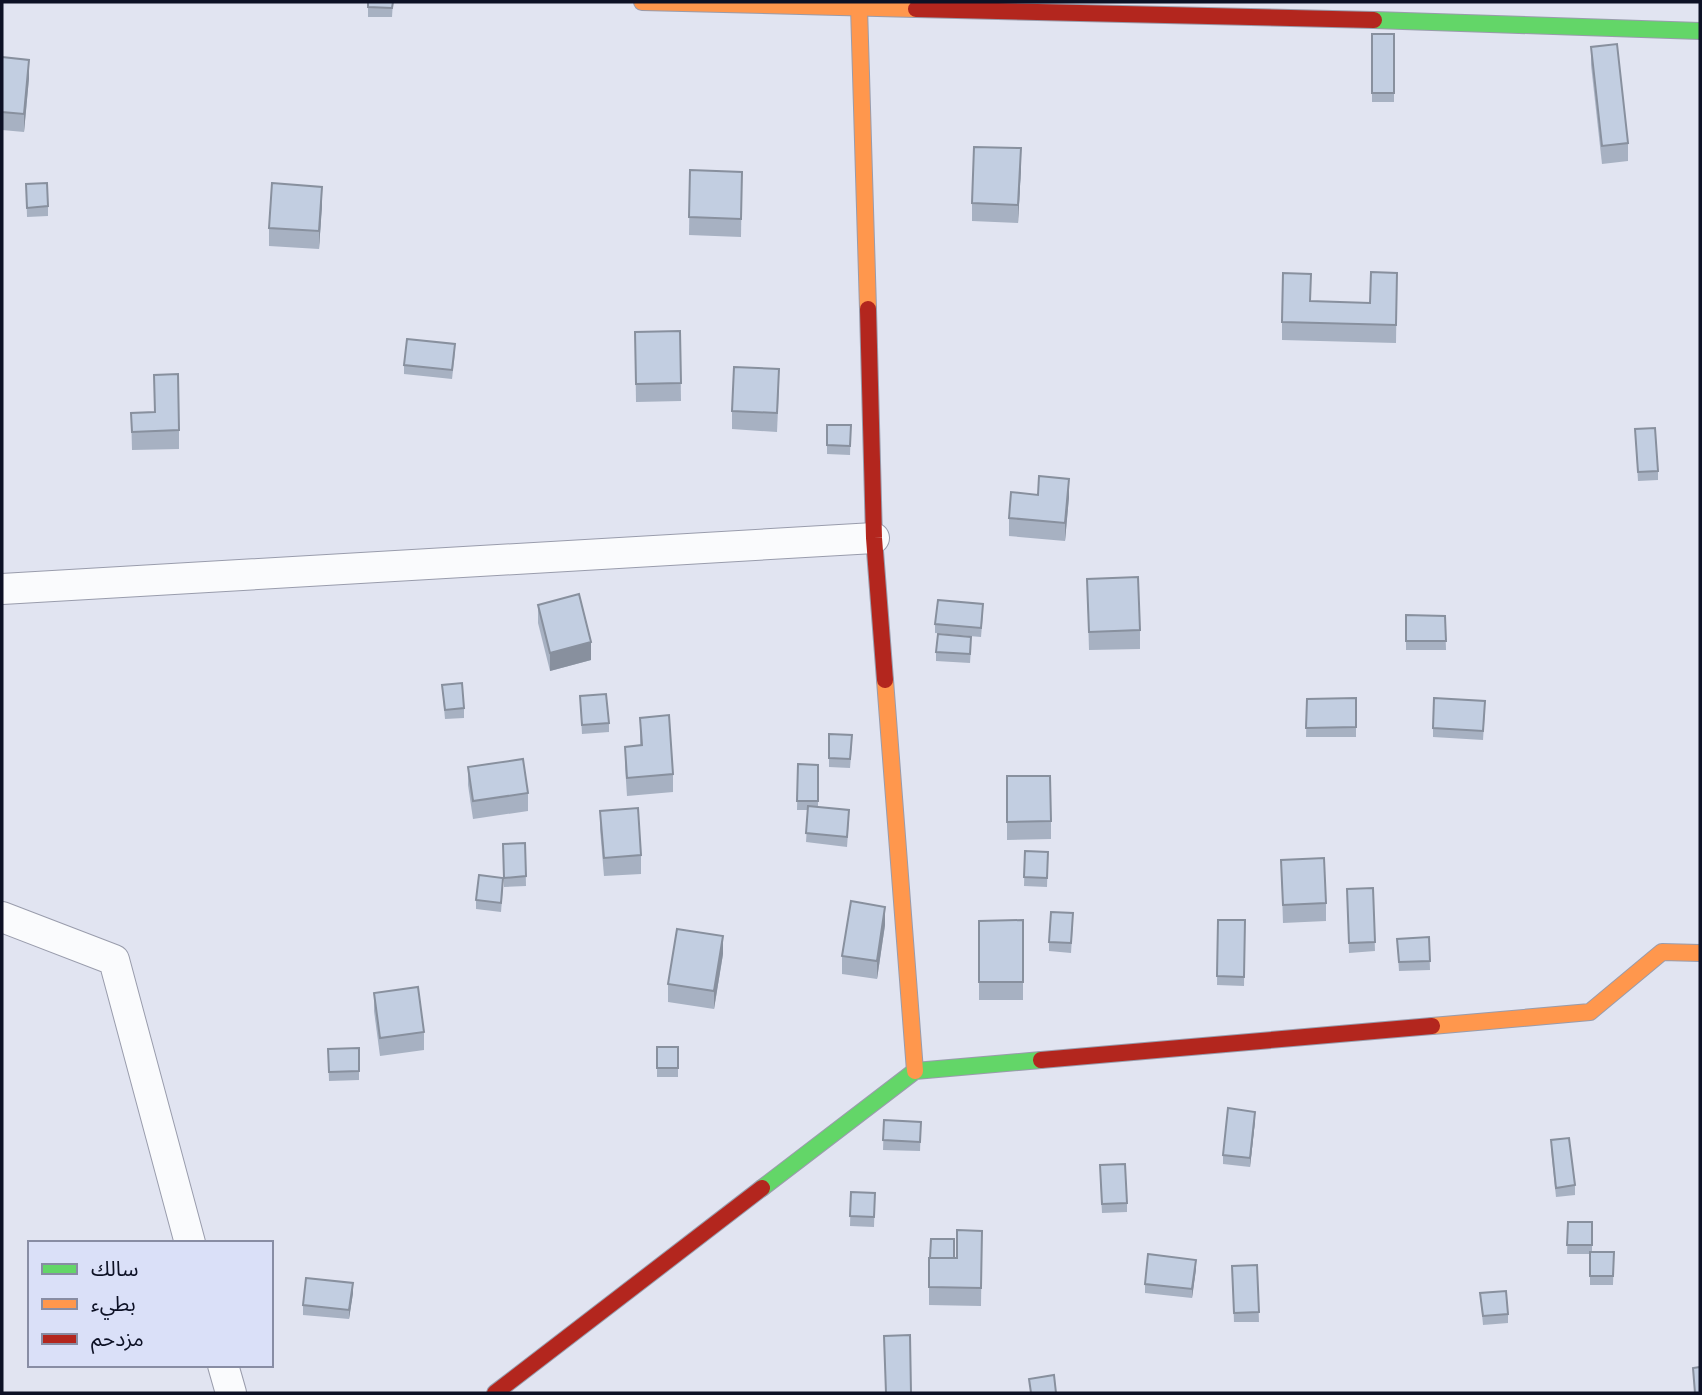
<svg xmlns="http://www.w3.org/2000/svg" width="1702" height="1395" font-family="'Fira Sans Condensed','Noto Sans Arabic',sans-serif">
<rect width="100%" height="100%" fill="#e1e4f1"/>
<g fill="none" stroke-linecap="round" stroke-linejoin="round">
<g stroke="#999cac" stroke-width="32">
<g id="street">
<path d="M 2,589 L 874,538"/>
<path d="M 2,917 L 114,960 L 190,1243"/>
<path d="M 223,1365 L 231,1393"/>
</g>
</g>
<g stroke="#999cac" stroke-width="18">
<g id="fast">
<path d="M 1374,20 L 1700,31"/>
<path d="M 762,1188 L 915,1071 L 1041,1060"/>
</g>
</g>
<g stroke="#999cac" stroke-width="18">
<g id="slow">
<path d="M 642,2 L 916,9"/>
<path d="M 859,7 L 868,309"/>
<path d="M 885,680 L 915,1071"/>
<path d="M 1432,1026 L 1590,1012 L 1662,952 L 1700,953"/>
</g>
</g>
<g stroke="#999cac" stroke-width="18">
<g id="jam">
<path d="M 916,9 L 1374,20"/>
<path d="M 868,309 L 874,538 L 885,680"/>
<path d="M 1041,1060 L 1432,1026"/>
<path d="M 495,1393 L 762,1188"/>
</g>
</g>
<use href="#street" stroke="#fafbfd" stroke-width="30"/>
<use href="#fast" stroke="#63d668" stroke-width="16"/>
<use href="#slow" stroke="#ff974d" stroke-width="16"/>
<use href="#jam" stroke="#b3261e" stroke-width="16"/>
</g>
<g fill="#a7b1c2">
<path d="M 368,2 L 393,2 L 392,17 L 368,17 Z"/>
<rect x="1372" y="34" width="22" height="68"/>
<path d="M 1591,47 L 1628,143 L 1628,161 L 1602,164 L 1591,65 Z"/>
<path d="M 2,57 L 29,78 L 24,132 L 2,130 Z"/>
<path d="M 1021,167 L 1018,223 L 972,221 L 972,203 Z"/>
<path d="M 690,170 L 742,172 L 741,237 L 689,235 Z"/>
<path d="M 26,184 L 48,206 L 48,216 L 27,217 Z"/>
<path d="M 322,205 L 319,249 L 269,246 L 269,228 Z"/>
<path d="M 1397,273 L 1396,343 L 1282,340 L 1282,322 L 1310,301 L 1370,303 Z"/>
<path d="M 680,331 L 681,401 L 636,402 L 635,332 Z"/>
<path d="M 455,353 L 452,379 L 404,374 L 404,365 Z"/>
<path d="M 779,387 L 777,432 L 732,429 L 732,411 Z"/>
<path d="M 131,413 L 179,430 L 179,449 L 132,450 Z"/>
<path d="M 827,425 L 851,425 L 850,455 L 827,454 Z"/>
<path d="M 1635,429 L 1658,471 L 1658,480 L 1638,481 Z"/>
<path d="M 1069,497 L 1065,541 L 1009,536 L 1009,518 Z"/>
<path d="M 1087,579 L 1140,630 L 1140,649 L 1089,650 Z"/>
<path d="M 538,605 L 591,660 L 550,671 L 538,623 Z"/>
<path d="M 983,613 L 981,637 L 935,633 L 935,624 Z"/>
<path d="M 1406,615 L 1445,616 L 1446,650 L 1406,650 Z"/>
<path d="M 971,646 L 970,663 L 936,661 L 936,652 Z"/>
<path d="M 442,685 L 464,708 L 464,718 L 445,719 Z"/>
<path d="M 580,696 L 609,723 L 609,732 L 582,734 Z"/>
<path d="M 1356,698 L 1356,737 L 1306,737 L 1307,699 Z"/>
<path d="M 1485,710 L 1483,740 L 1433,737 L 1433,728 Z"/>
<path d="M 640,718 L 673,774 L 673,792 L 627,796 L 625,765 L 625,747 L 640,746 Z"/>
<path d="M 829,734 L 852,744 L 850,768 L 829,767 Z"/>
<path d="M 798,764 L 818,765 L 818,807 L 849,819 L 847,847 L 806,842 L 808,810 L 797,810 Z"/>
<path d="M 468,767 L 528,793 L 528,811 L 473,819 L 468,785 Z"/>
<path d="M 1007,776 L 1051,821 L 1051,839 L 1007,840 Z"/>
<path d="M 600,811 L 641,855 L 641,874 L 604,876 L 600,829 Z"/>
<path d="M 525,843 L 526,886 L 504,887 L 503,844 Z"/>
<path d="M 1025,851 L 1048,852 L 1047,887 L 1024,886 Z"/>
<path d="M 1281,860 L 1326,903 L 1326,921 L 1283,923 Z"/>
<path d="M 503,887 L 501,912 L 476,909 L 476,900 Z"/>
<path d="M 1373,888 L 1375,951 L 1349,953 L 1347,889 Z"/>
<path d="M 1023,920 L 1023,1000 L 979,1000 L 979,921 Z"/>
<path d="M 1218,920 L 1245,920 L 1244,986 L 1217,985 Z"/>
<path d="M 1073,922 L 1071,953 L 1049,951 L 1049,942 Z"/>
<path d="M 885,925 L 877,979 L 842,974 L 842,956 Z"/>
<path d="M 1429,937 L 1430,970 L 1399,971 L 1397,939 Z"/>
<path d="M 723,954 L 714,1009 L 668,1002 L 668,984 Z"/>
<path d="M 374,993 L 424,1032 L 424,1050 L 380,1056 L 374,1011 Z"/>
<rect x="657" y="1047" width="21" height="30"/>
<path d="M 359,1048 L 359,1080 L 329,1081 L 328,1049 Z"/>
<path d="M 884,1120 L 921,1122 L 920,1151 L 883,1150 Z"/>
<path d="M 1255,1121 L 1250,1167 L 1223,1164 L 1223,1155 Z"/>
<path d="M 1551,1140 L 1575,1185 L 1575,1195 L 1556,1197 L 1551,1149 Z"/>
<path d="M 1100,1174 L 1127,1203 L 1127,1212 L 1102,1213 Z"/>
<path d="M 851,1192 L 875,1193 L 874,1227 L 850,1226 Z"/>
<path d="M 1568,1222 L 1592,1222 L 1592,1252 L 1614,1252 L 1613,1285 L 1590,1285 L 1590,1254 L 1567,1254 Z"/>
<path d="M 982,1231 L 981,1306 L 929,1305 L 929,1258 L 957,1258 Z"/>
<path d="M 1257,1265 L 1259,1322 L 1234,1322 L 1232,1266 Z"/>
<path d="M 1196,1269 L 1192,1298 L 1145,1293 L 1145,1284 Z"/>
<path d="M 353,1293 L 349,1319 L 303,1315 L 303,1305 Z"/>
<path d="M 1480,1293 L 1508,1314 L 1508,1323 L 1483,1325 Z"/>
</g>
<g fill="#88909e">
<path d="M 29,60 L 29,78 L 24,132 L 24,114 Z"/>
<path d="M 1021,148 L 1021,167 L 1018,223 L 1018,205 Z"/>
<path d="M 322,187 L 322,205 L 319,249 L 319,231 Z"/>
<path d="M 1069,479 L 1069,497 L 1065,541 L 1065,523 Z"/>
<path d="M 591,642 L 591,660 L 550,671 L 550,653 Z"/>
<path d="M 885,907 L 885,925 L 877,979 L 877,961 Z"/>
<path d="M 723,936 L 723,954 L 714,1009 L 714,991 Z"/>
<path d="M 1255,1112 L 1255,1121 L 1250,1167 L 1250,1158 Z"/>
<path d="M 1196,1260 L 1196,1269 L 1192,1298 L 1192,1289 Z"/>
<path d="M 353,1283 L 353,1293 L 349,1319 L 349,1310 Z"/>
</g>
<g fill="#c2cee1" stroke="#88909e" stroke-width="2">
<path d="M 368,2 L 393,2 L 392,8 L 368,7 Z"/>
<rect x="1372" y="34" width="22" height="59"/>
<path d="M 1617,44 L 1628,143 L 1602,146 L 1591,47 Z"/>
<path d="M 2,57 L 29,60 L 24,114 L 2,112 Z"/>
<path d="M 974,147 L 1021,148 L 1018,205 L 972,203 Z"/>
<path d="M 690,170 L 742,172 L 741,219 L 689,217 Z"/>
<path d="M 47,183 L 48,206 L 27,208 L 26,184 Z"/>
<path d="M 272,183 L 322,187 L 319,231 L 269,228 Z"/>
<path d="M 1371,272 L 1397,273 L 1396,325 L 1282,322 L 1283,273 L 1311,274 L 1310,301 L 1370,303 Z"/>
<path d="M 680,331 L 681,383 L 636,384 L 635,332 Z"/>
<path d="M 407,339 L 455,344 L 452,370 L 404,365 Z"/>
<path d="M 734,367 L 779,369 L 777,413 L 732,411 Z"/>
<path d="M 178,374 L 179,430 L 132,432 L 131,413 L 155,412 L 154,375 Z"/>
<path d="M 827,425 L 851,425 L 850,446 L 827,445 Z"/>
<path d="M 1655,428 L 1658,471 L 1638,472 L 1635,429 Z"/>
<path d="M 1039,476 L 1069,479 L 1065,523 L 1009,518 L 1011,492 L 1038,495 Z"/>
<path d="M 1138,577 L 1140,630 L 1089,632 L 1087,579 Z"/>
<path d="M 579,594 L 591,642 L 550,653 L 538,605 Z"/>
<path d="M 938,600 L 983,604 L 981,628 L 935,624 Z"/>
<path d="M 1406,615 L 1445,616 L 1446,641 L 1406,641 Z"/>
<path d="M 938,634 L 971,637 L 970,654 L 936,652 Z"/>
<path d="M 462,683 L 464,708 L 445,710 L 442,685 Z"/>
<path d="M 606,694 L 609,723 L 582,725 L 580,696 Z"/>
<path d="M 1356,698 L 1356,727 L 1306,728 L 1307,699 Z"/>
<path d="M 1434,698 L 1485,701 L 1483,731 L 1433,728 Z"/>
<path d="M 669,715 L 673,774 L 627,778 L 625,747 L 642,745 L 640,718 Z"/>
<path d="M 829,734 L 852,735 L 850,759 L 829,758 Z"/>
<path d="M 523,759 L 528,793 L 473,801 L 468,767 Z"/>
<path d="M 798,764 L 818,765 L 818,801 L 797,801 Z"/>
<path d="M 1007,776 L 1050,776 L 1051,821 L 1007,822 Z"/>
<path d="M 808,806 L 849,810 L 847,837 L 806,833 Z"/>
<path d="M 638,808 L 641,855 L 604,858 L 600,811 Z"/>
<path d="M 525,843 L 526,876 L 504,878 L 503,844 Z"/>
<path d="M 1025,851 L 1048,852 L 1047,878 L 1024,877 Z"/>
<path d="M 1324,858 L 1326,903 L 1283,905 L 1281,860 Z"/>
<path d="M 479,875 L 503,878 L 501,903 L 476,900 Z"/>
<path d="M 1373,888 L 1375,942 L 1349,943 L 1347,889 Z"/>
<path d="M 851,901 L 885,907 L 877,961 L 842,956 Z"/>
<path d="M 1051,912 L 1073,913 L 1071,943 L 1049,942 Z"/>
<path d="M 1023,920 L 1023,982 L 979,982 L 979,921 Z"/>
<path d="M 1218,920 L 1245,920 L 1244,977 L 1217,976 Z"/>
<path d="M 677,929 L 723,936 L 714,991 L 668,984 Z"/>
<path d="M 1429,937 L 1430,961 L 1399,962 L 1397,939 Z"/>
<path d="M 418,987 L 424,1032 L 380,1038 L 374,993 Z"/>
<rect x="657" y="1047" width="21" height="21"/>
<path d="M 359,1048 L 359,1071 L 329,1072 L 328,1049 Z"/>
<path d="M 1228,1108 L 1255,1112 L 1250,1158 L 1223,1155 Z"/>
<path d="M 884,1120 L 921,1122 L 920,1142 L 883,1140 Z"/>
<path d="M 1569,1138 L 1575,1185 L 1556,1188 L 1551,1140 Z"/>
<path d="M 1125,1164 L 1127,1203 L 1102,1204 L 1100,1165 Z"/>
<path d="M 851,1192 L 875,1193 L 874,1217 L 850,1216 Z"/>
<path d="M 1568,1222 L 1592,1222 L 1592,1245 L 1567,1245 Z"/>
<path d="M 957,1230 L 982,1231 L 981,1288 L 929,1287 L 929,1258 L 957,1258 Z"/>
<path d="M 931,1239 L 954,1239 L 954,1258 L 930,1258 Z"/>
<path d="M 1590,1252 L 1614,1252 L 1613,1276 L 1590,1276 Z"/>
<path d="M 1148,1254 L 1196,1260 L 1192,1289 L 1145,1284 Z"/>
<path d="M 1257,1265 L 1259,1312 L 1234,1313 L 1232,1266 Z"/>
<path d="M 306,1278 L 353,1283 L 349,1310 L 303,1305 Z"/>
<path d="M 1506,1291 L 1508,1314 L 1483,1316 L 1480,1293 Z"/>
<path d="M 910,1335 L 911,1393 L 886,1393 L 884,1336 Z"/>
<path d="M 1700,1367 L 1700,1393 L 1695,1393 L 1693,1368 Z"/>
<path d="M 1054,1375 L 1056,1393 L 1031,1393 L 1029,1379 Z"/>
</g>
<rect width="1702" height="1395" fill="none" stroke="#0d1125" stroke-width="7"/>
<rect x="28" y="1241" width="245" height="126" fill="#dae0f8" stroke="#888da4" stroke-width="2"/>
<rect x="42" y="1264" width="35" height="10" fill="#63d668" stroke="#888da4" stroke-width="2"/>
<text x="91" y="1276" font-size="21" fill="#0d1125">سالك</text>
<rect x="42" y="1299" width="35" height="10" fill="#ff974d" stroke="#888da4" stroke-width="2"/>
<text x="91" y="1311" font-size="21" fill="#0d1125">بطيء</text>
<rect x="42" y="1334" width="35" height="10" fill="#b3261e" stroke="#888da4" stroke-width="2"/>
<text x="91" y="1346" font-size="21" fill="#0d1125">مزدحم</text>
</svg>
